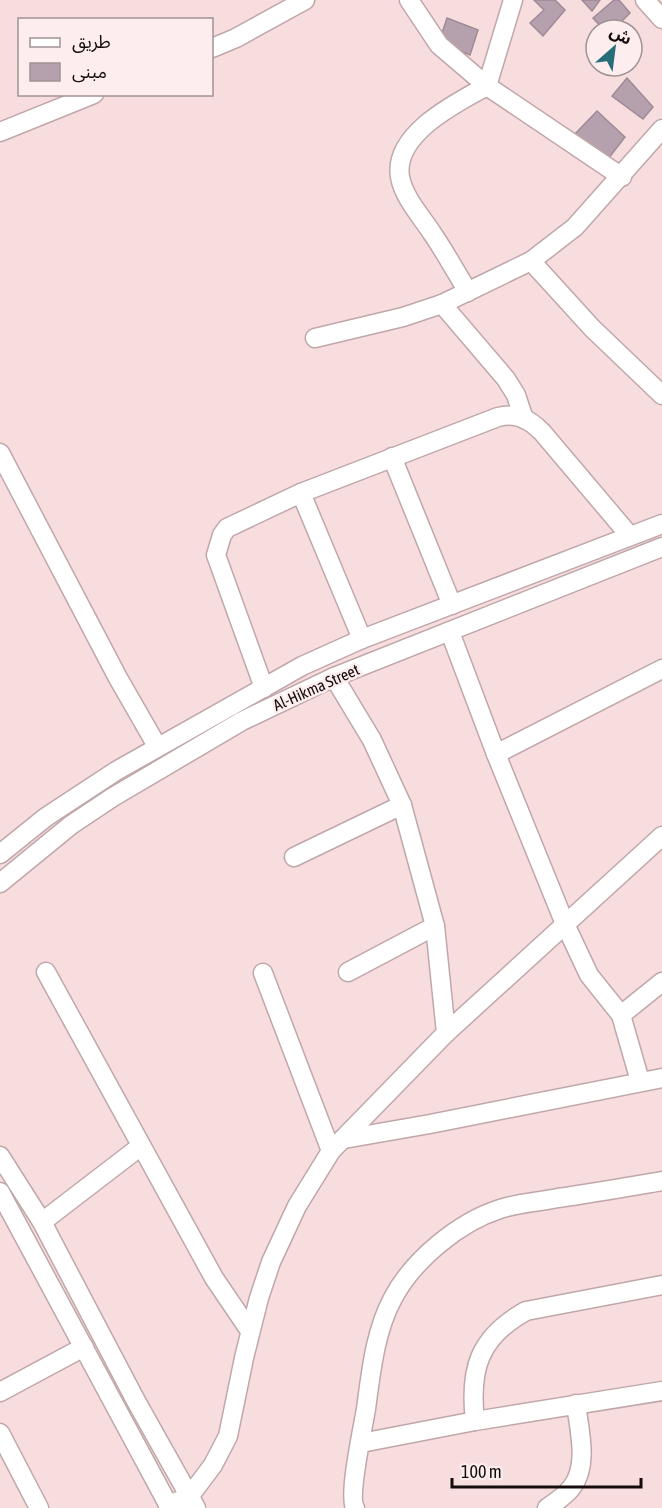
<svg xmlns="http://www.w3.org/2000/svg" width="662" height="1508" font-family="'Asap Condensed','Noto Sans Arabic',sans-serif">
<rect width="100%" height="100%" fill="#f8dddf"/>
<g fill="#b5a1ad" stroke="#9e8b97" stroke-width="1.5">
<path d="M 534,0 L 555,0 L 565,10 L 543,36 L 530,23 L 544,10 Z"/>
<path d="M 582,0 L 600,0 L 592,11 Z"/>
<path d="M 614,0 L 619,0 L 630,13 L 613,30 L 604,30 L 593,18 Z"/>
<path d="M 447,18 L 478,30 L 470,55 L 439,42 Z"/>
<path d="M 627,78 L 653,107 L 643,119 L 612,96 Z"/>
<path d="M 597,111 L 625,137 L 608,159 L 575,134 Z"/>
</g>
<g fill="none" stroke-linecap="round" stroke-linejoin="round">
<g stroke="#c0a7a9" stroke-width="21">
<g id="minor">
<path d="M 409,0 L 439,45 L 487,86 L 622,177"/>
<path d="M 645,0 L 662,19"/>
<path d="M 212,48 L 236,38 L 305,0"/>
<path d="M 0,132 L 94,94"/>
<path d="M 531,261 L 592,328 L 662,395"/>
<path d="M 468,292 C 456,272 445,252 432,233 C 421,216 404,198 400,177 C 393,134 456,103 487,86 L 513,0"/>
<path d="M 442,304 L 506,379 L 516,395 L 524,419"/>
<path d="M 315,338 L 403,317 L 442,304 L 531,261 L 575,227 L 662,129"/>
<path d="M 0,453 L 118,678 L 157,746"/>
<path d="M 392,457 L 452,605"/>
<path d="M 301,493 L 362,639"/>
<path d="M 450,632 L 496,754 L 565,924 L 589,975 L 621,1015 L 640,1081"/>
<path d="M 334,677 L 372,740 L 402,805 L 435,926 L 446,1033"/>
<path d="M 264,688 L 216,555 L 222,535 L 227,528 L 301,493 L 498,417 C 516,412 529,419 542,432 L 630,536"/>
<path d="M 496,754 L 662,669"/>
<path d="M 0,854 L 46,817 L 116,771 L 302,666 L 362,639 L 662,524"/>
<path d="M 294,857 L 402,805"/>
<path d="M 0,883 L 71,825 L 113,797 L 242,721 L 334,677 L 662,547"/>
<path d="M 46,972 L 214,1278 L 250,1331"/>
<path d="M 348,972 L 435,926"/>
<path d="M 263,973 L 331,1151"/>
<path d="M 621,1015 L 662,982"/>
<path d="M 344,1139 L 430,1124 L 662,1078"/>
<path d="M 0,1156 L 42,1222 L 136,1401 L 196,1508"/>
<path d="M 0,1192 L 170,1508"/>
<path d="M 42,1222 L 141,1146"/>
<path d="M 0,1392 L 84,1347"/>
<path d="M 475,1421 C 469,1369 479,1337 526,1311 L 662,1285"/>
<path d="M 0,1433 L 39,1508"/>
<path d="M 361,1443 L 475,1421 L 662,1391"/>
<path d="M 168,1505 L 189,1497 L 213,1465 L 228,1436 L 244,1358 L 259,1298 L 271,1262 L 297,1206 L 331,1151 L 446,1033 L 662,836"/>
<path d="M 355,1508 C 348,1496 363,1427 366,1409 C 371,1372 375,1331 393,1298 C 413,1260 459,1222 500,1209 C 518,1203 539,1202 558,1198 C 593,1193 627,1187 662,1181"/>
<path d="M 547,1508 C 556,1502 566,1495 572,1487 C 589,1465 579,1429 576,1404"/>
</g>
</g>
<use href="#minor" stroke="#fff" stroke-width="18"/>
</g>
<g text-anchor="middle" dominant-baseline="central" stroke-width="5" stroke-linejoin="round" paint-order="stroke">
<g font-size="16" fill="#150d0d" stroke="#fdedee">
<text transform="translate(316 687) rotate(-24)">Al-Hikma Street</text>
</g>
</g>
<rect x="18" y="18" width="195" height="78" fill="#fdedee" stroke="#a09394" stroke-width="1.5"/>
<rect x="30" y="38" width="30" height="9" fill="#ffffff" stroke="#a09394" stroke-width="1.5"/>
<text x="72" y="48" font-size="18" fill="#150d0d">طريق</text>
<rect x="30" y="63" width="30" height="18" fill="#b5a1ad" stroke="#a09394" stroke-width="1.5"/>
<text x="72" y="78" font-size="18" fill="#150d0d">مبنى</text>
<g transform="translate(614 48) rotate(28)"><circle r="28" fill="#fdedee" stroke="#a09394" stroke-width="1.5"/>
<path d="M0-4.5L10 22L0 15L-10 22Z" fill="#266d7a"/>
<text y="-9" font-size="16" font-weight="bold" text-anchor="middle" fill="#150d0d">ش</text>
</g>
<path d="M452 1478v9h189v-9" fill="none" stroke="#150d0d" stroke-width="3"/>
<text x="461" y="1478" font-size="18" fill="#150d0d" stroke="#fdedee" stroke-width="4.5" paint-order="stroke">100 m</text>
</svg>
